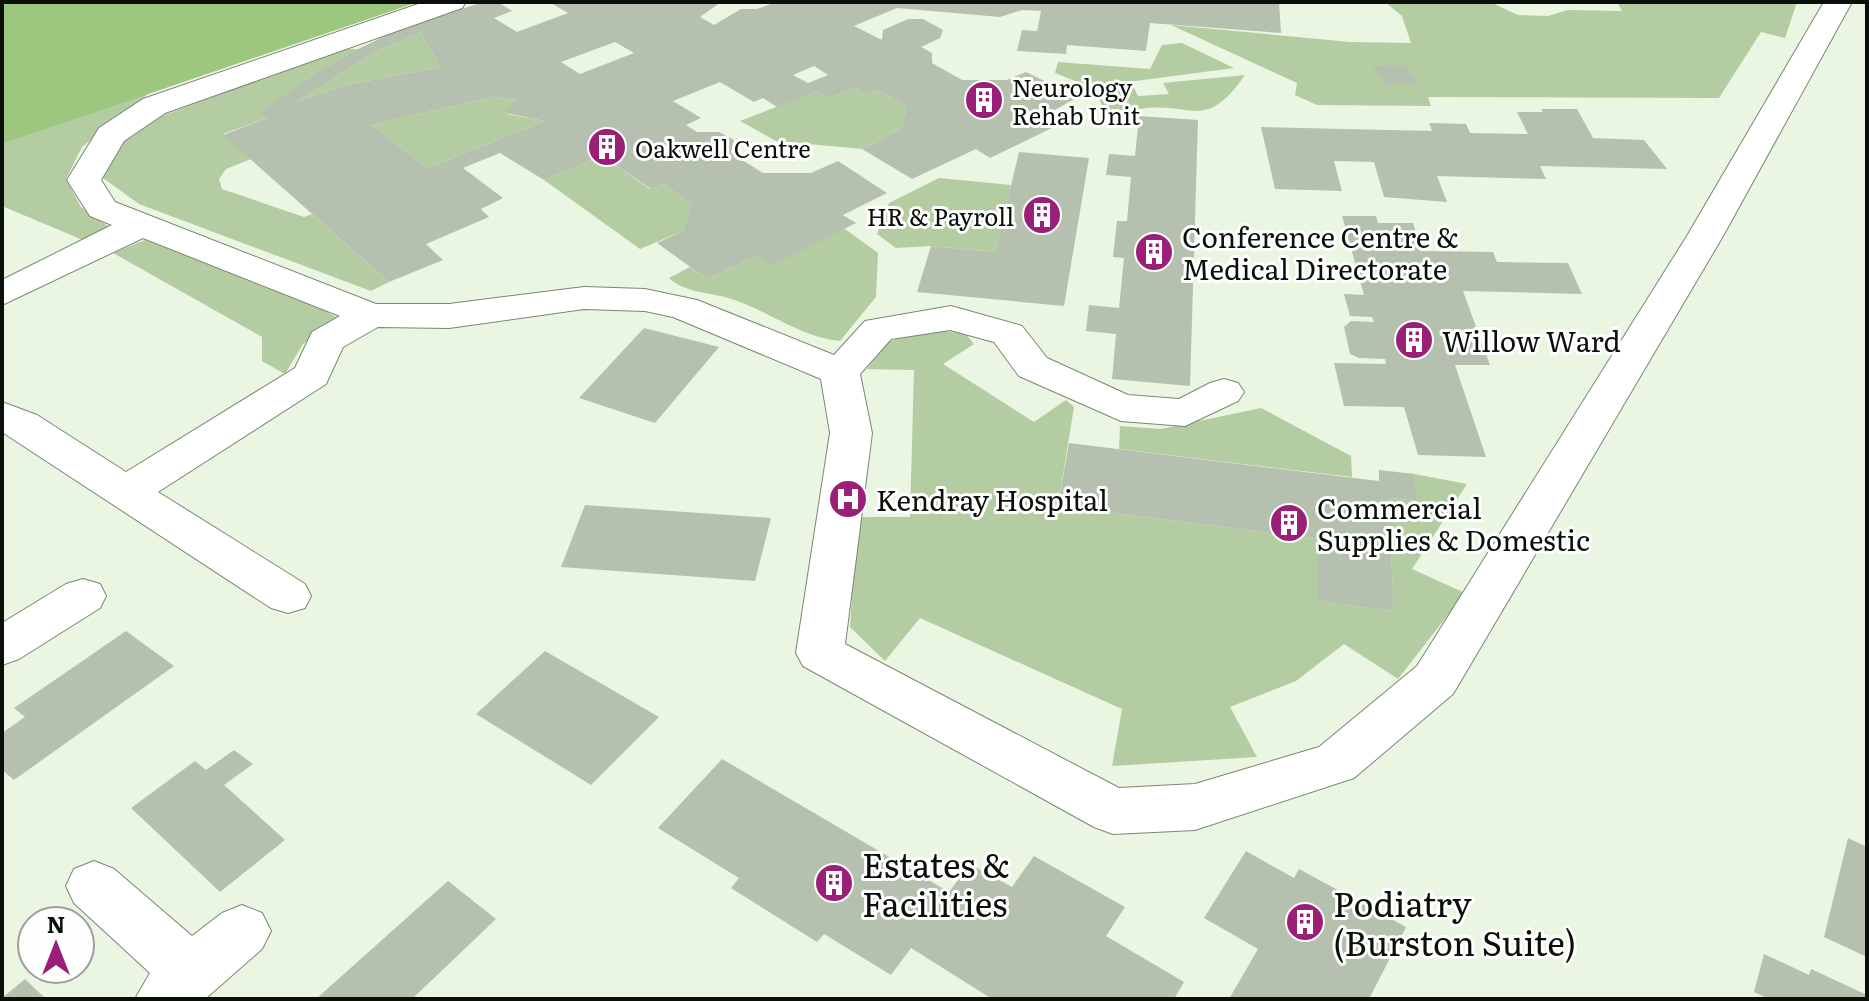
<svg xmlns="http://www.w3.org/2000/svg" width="1869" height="1001" font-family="Literata,serif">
<rect width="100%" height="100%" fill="#eaf6e2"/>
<g fill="#b3cca1">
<path d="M 1385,2 L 1490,2 L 1518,15 L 1548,16 L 1568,10 L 1622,11 L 1617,2 L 1797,2 L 1785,38 L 1761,32 L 1719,98 L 1428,97 L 1431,106 L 1317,105 L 1295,95 L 1297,83 L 1171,25 L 1350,42 L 1411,43 L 1402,16 Z"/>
<path d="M 421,32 L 440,67 L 346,85 L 298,101 L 372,54 Z"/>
<path d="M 1182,43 L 1234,68 L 1090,87 L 1055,73 L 1058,62 L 1150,69 L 1162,45 Z"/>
<path d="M 344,49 L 358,49 L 315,73 L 261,112 L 267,118 L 223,134 L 251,159 L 226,169 L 219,179 L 222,189 L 304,217 L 312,214 L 389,282 L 371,291 L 139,204 L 103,178 L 123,142 L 148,121 Z"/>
<path d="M 1245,75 C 1205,133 1192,101 1139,109 C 1129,110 1120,118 1110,121 L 1095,91 L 1133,86 L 1138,96 L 1169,94 L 1163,83 Z"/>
<path d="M 854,88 L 866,95 L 877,90 L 906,106 L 902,128 L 862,149 L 776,141 L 740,121 L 817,91 L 829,98 Z"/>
<path d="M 149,93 L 82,147 L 66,179 L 81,207 L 113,230 L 90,243 L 2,206 L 2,144 Z"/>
<path d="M 493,97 L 517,100 L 507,114 L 544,121 L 428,168 L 371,125 Z"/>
<path d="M 602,156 L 650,189 L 664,184 L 691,204 L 683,231 L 640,249 L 544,180 Z"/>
<path d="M 939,178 L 1011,185 L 995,252 L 931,246 L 896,248 L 877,234 L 889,203 Z"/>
<path d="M 845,229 L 878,253 L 876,297 L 840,341 C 799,337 768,310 728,298 C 708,292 685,293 669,278 L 690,267 L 707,279 L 758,255 Z"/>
<path d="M 145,240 L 296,296 L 338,318 L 303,344 L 285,374 L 262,361 L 262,337 L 113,253 Z"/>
<path d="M 929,329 L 966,334 L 974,344 L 943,364 L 1034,422 L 1066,400 L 1074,407 L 1058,506 L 1317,539 L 1318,601 L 1394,611 L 1388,498 L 1416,501 L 1414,474 L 1467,484 L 1412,569 L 1465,593 L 1398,679 L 1344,644 L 1296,681 L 1230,707 L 1257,757 L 1112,766 L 1122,709 L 920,618 L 885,661 L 850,627 L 857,517 L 910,517 L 914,370 L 867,369 L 888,342 Z"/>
<path d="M 1261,408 L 1351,456 L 1352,477 L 1119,449 L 1120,426 L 1161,429 Z"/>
</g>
<path fill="#9dc67f" d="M 2,2 L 418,2 L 2,144 Z"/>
<g fill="#b5c1ae" fill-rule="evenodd">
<path d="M 484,2 L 506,2 L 501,4 L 512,11 L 494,18 L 517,32 L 568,13 L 549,2 L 721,2 L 700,17 L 714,25 L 741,9 L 757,9 L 776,2 L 1279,2 L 1281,33 L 1150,23 L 1146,51 L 1067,45 L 1066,54 L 1017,51 L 1022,30 L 1037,31 L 1041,11 L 1022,10 L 1000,17 L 897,8 L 854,26 L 882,40 L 883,30 L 908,19 L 923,19 L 943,30 L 940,38 L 921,47 L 932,53 L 932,63 L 962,80 L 1007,80 L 1026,72 L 1078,97 L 1042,117 L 1058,125 L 990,158 L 976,149 L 912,179 L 862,149 L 902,128 L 906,106 L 877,90 L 866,95 L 854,88 L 829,98 L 817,91 L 777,107 L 763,98 L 754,102 L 720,82 L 673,101 L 701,118 L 686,125 L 697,132 L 719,132 L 734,140 L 731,153 L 763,173 L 811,173 L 838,161 L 887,193 L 843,215 L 856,223 L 773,265 L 758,255 L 707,279 L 657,243 L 683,231 L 691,204 L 664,184 L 651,189 L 602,156 L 544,180 L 500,153 L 463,168 L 503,198 L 481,209 L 489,217 L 426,244 L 443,260 L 389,282 L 223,135 L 267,118 L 260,112 L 315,73 L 358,49 L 406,26 ZM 421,32 L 440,67 L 346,85 L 298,101 L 372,54 ZM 615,42 L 634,53 L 580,74 L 561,62 ZM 814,66 L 828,75 L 808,83 L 793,75 ZM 493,97 L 517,100 L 506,113 L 544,121 L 428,168 L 371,125 Z"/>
<path d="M 1405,65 L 1417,84 L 1385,85 L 1373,66 Z"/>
<path d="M 1541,109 L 1577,109 L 1593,138 L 1644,140 L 1667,169 L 1540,166 L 1546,179 L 1437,176 L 1447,202 L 1384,197 L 1374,162 L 1334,161 L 1342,191 L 1275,189 L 1261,127 L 1432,131 L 1429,123 L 1466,124 L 1470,133 L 1528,134 L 1517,112 L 1543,112 Z"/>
<path d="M 1139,116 L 1198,120 L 1190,386 L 1112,379 L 1116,334 L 1086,331 L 1089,305 L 1119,308 L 1124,258 L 1113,257 L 1117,221 L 1127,221 L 1131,177 L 1106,175 L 1109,154 L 1135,156 Z"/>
<path d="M 1019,152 L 1089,158 L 1064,306 L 917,292 L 931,246 L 995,252 Z"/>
<path d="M 1342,216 L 1376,216 L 1378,223 L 1413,223 L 1422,251 L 1493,252 L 1497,262 L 1568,263 L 1582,294 L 1463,291 L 1490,365 L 1455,365 L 1486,457 L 1418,455 L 1404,407 L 1344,406 L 1334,363 L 1386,364 L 1385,359 L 1359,358 L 1350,354 L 1344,327 L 1351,321 L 1374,322 L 1372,317 L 1350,316 L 1344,294 L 1364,295 Z"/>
<path d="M 644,328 L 719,347 L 655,423 L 579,398 Z"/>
<path d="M 1069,443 L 1379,481 L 1379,470 L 1414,474 L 1417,501 L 1388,498 L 1394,611 L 1317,601 L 1317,539 L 1058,506 Z"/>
<path d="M 585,505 L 771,518 L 755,581 L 561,567 Z"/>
<path d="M 126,631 L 174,666 L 14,780 L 2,770 L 2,733 L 25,717 L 14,708 Z"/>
<path d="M 545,651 L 659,717 L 591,785 L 476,714 Z"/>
<path d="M 234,750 L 253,764 L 224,785 L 285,840 L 220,892 L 131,808 L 195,761 L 206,770 Z"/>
<path d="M 722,759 L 949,892 L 970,864 L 1012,887 L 1034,856 L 1125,907 L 1106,936 L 1184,982 L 1174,999 L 992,999 L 911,948 L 891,975 L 824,934 L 817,942 L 731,888 L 739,878 L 658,828 Z"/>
<path d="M 1848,838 L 1867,847 L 1867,957 L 1824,937 Z"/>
<path d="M 1246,851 L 1294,878 L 1299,869 L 1406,927 L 1369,999 L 1229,999 L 1258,949 L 1204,918 Z"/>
<path d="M 448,881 L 496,919 L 412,999 L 316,999 Z"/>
<path d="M 1764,954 L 1809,975 L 1811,969 L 1867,995 L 1867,999 L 1769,999 L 1754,992 Z"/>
<path d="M 25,979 L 46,999 L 2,999 L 2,998 Z"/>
</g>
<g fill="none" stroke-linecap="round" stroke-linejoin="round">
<g stroke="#7c8674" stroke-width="2">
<g id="minor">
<path d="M 424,2 L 466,2 L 462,8 L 165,113 L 124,141 L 101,180 L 115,202 L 376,304 L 449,304 L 584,287 L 645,289 L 697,300 L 834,355 L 865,321 L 951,306 L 1022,326 L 1047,358 L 1128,395 L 1179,399 L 1210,383 L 1224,379 L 1238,383 L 1244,392 L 1238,401 L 1185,426 L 1121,421 L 1019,376 L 994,342 L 950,330 L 891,339 L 860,374 L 872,433 L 845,644 L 1119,788 L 1195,784 L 1319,747 L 1417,666 L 1687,236 L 1824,2 L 1852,2 L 1723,236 L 1453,694 L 1354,778 L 1195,830 L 1113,834 L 1094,827 L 803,666 L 796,653 L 830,433 L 821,379 L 673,317 L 645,311 L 584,309 L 449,328 L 378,327 L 343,347 L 326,384 L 158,492 L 305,584 L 311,596 L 305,608 L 288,613 L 271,608 L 2,432 L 2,402 L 37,415 L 126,472 L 295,368 L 312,332 L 340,316 L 143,238 L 2,305 L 2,280 L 112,225 L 90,216 L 67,180 L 99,128 L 143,99 Z"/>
<path d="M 83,579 L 100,584 L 106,596 L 100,608 L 19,659 L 2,665 L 2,623 L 66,584 Z"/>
<path d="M 94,861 L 114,869 L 192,936 L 222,913 L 242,905 L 262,913 L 271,931 L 262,949 L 205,999 L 135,999 L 150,973 L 74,903 L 66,886 L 74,869 Z"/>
</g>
</g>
<use href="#minor" fill="#fff" fill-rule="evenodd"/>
</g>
<defs>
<g id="building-disc" transform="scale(2)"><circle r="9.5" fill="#9a1f77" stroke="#fefefe"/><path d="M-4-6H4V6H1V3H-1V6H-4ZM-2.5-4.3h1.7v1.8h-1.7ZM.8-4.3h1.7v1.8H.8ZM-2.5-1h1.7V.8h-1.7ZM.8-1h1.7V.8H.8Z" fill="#fff"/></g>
<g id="hospital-disc" transform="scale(2)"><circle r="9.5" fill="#9a1f77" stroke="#fefefe"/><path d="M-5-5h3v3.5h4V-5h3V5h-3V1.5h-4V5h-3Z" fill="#fff"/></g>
</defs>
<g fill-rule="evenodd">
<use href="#building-disc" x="984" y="100"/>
<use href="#building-disc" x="607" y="147"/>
<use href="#building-disc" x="1042" y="215"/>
<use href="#building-disc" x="1154" y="252"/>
<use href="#building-disc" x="1414" y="340"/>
<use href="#hospital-disc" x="848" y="499"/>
<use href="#building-disc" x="1289" y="523"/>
<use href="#building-disc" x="834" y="883"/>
<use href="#building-disc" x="1305" y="922"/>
</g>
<g text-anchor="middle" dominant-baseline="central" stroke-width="6" stroke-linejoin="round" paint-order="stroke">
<g font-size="24" fill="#0b0f09" stroke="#fefefe" text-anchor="start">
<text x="1012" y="86">Neurology<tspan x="1012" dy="28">Rehab Unit</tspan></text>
<text x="635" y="147">Oakwell Centre</text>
<text x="1014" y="215" text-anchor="end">HR &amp; Payroll</text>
</g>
<g font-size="28" fill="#0b0f09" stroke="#fefefe" text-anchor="start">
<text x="1182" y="236">Conference Centre &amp;<tspan x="1182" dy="32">Medical Directorate</tspan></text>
<text x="1442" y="340">Willow Ward</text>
<text x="876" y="499">Kendray Hospital</text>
<text x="1317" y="507">Commercial<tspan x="1317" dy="32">Supplies &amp; Domestic</tspan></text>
</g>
<g font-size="34" fill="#0b0f09" stroke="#fefefe" text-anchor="start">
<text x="862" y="863">Estates &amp;<tspan x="862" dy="39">Facilities</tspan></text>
<text x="1333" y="902">Podiatry<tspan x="1333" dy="39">(Burston Suite)</tspan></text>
</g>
</g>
<rect width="1869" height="1001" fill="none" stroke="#0b0f09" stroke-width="8"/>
<g transform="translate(56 945)"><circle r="38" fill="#fefefe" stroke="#9d9e9c" stroke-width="2"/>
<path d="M0-6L14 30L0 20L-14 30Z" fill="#9a1f77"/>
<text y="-12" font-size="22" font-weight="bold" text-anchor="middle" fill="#0b0f09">N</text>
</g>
</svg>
